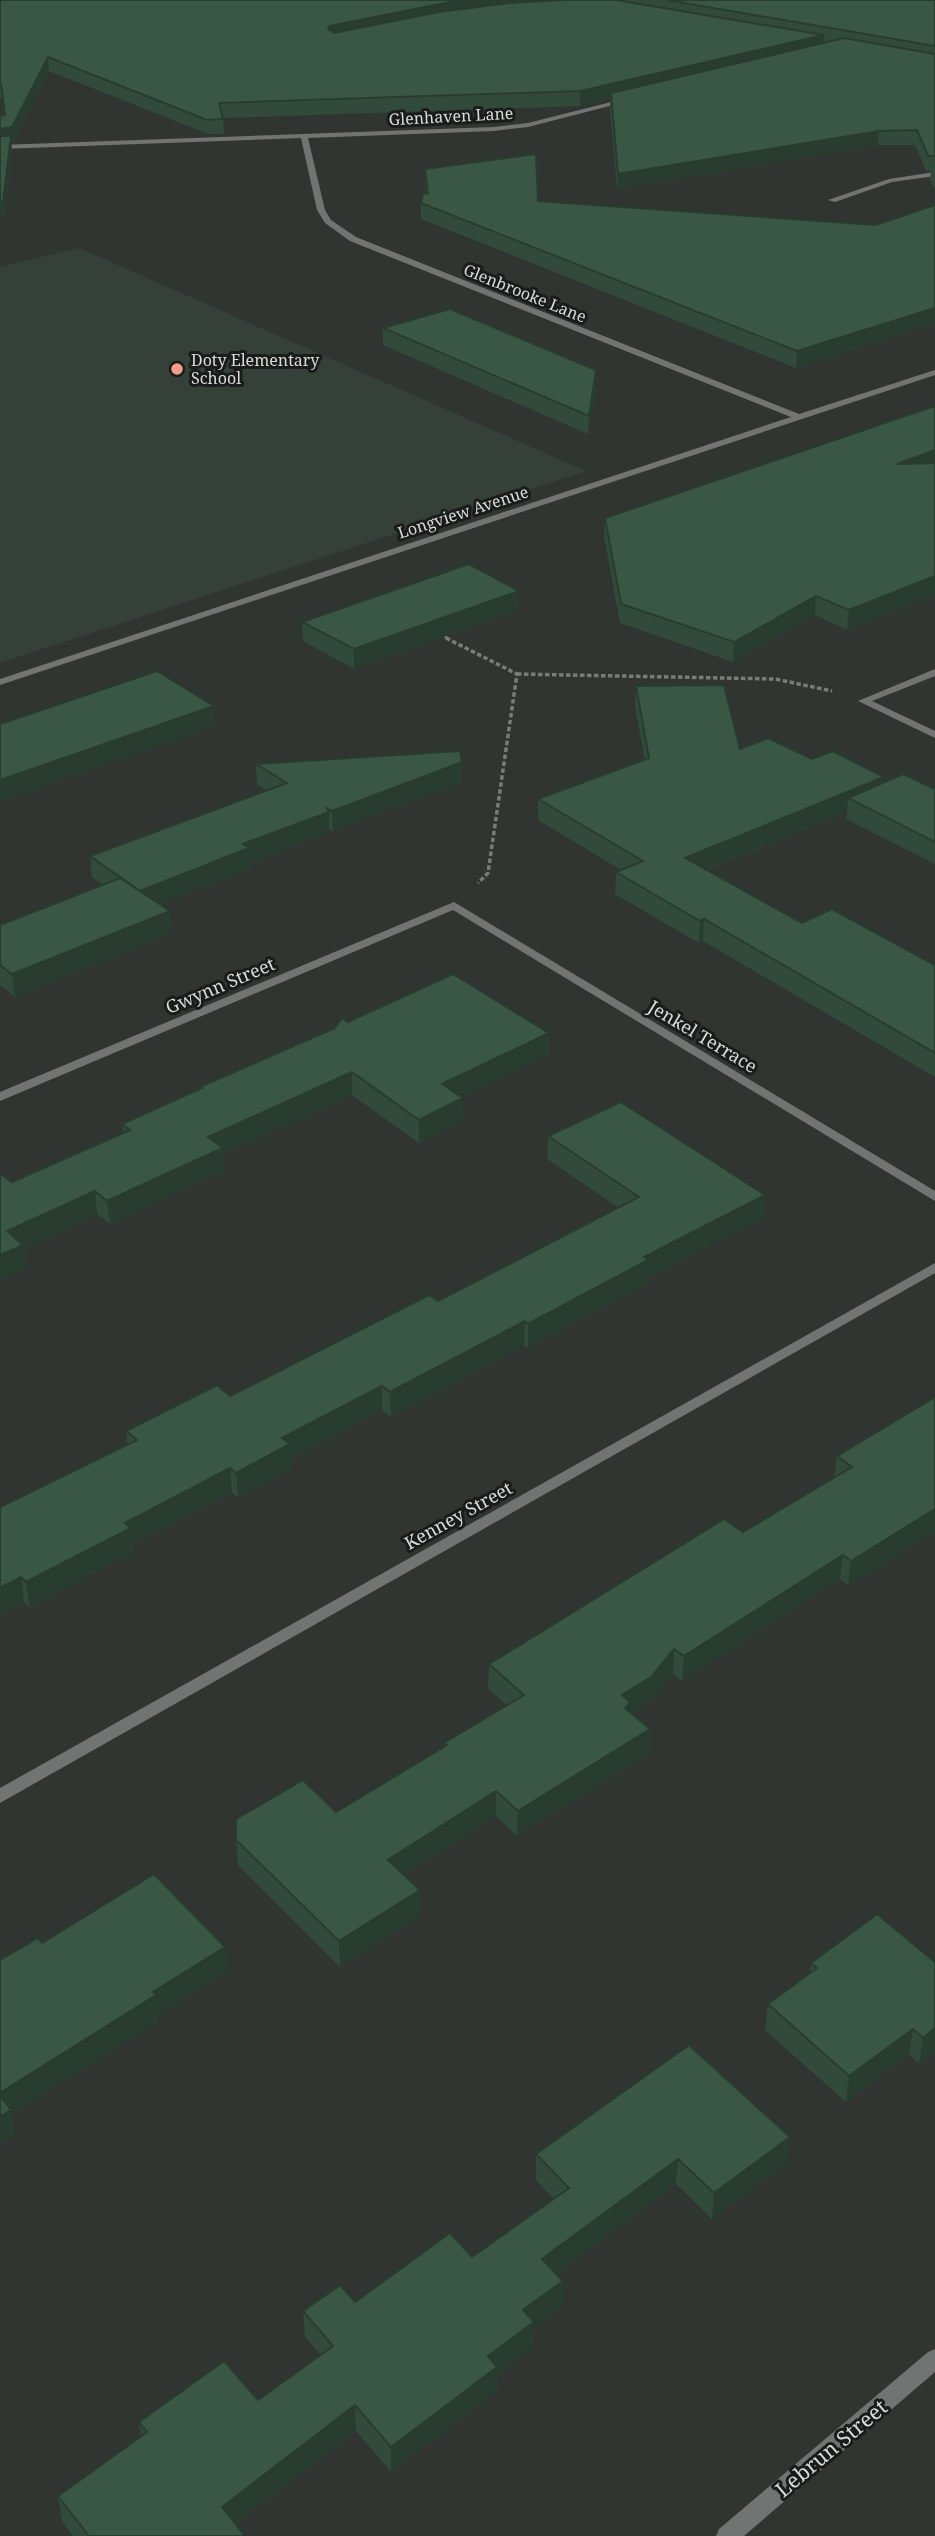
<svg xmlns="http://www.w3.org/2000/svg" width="935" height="2536" font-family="'Noto Serif',serif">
<rect width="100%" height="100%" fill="#303532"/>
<path fill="#354039" d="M 79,248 L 586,471 L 0,663 L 0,267 Z"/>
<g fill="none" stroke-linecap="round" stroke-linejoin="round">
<path stroke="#797d7a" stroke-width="2.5" stroke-dasharray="3.5 2" stroke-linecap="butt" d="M 439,634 L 450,639"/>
<g stroke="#797d7a" stroke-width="3.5" stroke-dasharray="4.5 2.5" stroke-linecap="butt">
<path d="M 446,638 L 517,674 L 488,873 L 478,883"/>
<path d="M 517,674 L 775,679 L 832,691"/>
</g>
<g fill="#717472" fill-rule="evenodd">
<path d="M 627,98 L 629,101 L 528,127 L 494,131 L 308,138 L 325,210 L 331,220 L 356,237 L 799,414 L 935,370 L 935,375 L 0,685 L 0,679 L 791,417 L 350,241 L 325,223 L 317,210 L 301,138 L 0,149 L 0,145 L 494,127 L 528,123 Z"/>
<path d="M 935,172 L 935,176 L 892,182 L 835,202 L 828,200 L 889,179 Z"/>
<path d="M 935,669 L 935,676 L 872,701 L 935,731 L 935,738 L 858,701 Z"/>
<path d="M 454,902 L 935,1191 L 935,1201 L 453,910 L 0,1101 L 0,1092 Z"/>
<path d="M 935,1263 L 935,1273 L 0,1803 L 0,1788 Z"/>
<path d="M 935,2349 L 935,2372 L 744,2536 L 716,2536 L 719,2529 L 928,2352 Z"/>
</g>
</g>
<g fill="#324a3b">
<path d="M 0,0 L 935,0 L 935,190 L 930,179 L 931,171 L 926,171 L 915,145 L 878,145 L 617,189 L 610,108 L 610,99 L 580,106 L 223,118 L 224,134 L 208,134 L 49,71 L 14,142 L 11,142 L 12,151 L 4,218 L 5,115 L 3,98 L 0,98 Z"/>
<path d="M 425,169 L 538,201 L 876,225 L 935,205 L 935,324 L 796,368 L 421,219 L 421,203 L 426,193 Z"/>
<path d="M 383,328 L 596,387 L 588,434 L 383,345 Z"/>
<path d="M 935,406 L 935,595 L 847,630 L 815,615 L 733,662 L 620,623 L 604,536 L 605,518 Z"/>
<path d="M 519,591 L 519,610 L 354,669 L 303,641 L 302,622 Z"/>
<path d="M 636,686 L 740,749 L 812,759 L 884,777 L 884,782 L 935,789 L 935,864 L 846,819 L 847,812 L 707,870 L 802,923 L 935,965 L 935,1077 L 703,941 L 699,943 L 615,894 L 616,872 L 621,870 L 538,820 L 538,799 L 645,760 L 635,707 Z"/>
<path d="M 256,764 L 462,782 L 333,831 L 329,829 L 329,832 L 250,863 L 250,869 L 160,904 L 170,911 L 172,933 L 15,997 L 0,985 L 0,925 L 103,885 L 92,877 L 90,856 L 267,791 L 257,784 Z"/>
<path d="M 348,1022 L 549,1055 L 462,1097 L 464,1121 L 419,1143 L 352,1095 L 223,1154 L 224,1171 L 161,1200 L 110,1224 L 97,1214 L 24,1249 L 26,1268 L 0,1280 L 0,1174 L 12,1182 L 123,1133 L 122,1124 L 200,1089 L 200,1087 Z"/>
<path d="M 548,1136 L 765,1195 L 763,1218 L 647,1279 L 647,1284 L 528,1348 L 524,1346 L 391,1417 L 382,1410 L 291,1459 L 291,1469 L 238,1498 L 232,1493 L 132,1545 L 133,1553 L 29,1607 L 24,1602 L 0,1615 L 0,1507 L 127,1444 L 126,1431 L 230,1396 L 438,1301 L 619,1208 L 547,1159 Z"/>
<path d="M 935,1397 L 935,1532 L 848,1586 L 840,1579 L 682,1681 L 673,1674 L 650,1702 L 632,1714 L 649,1754 L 517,1836 L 496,1816 L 404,1875 L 420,1890 L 420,1916 L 340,1967 L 238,1865 L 236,1840 L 336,1812 L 444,1747 L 444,1743 L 507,1705 L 488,1689 L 489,1664 L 743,1532 L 834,1477 L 837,1456 Z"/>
<path d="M 935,1962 L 935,2051 L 919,2064 L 909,2054 L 846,2102 L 765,2030 L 768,2004 L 810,1973 L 811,1963 Z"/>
<path d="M 536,2154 L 787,2163 L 712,2219 L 676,2184 L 556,2274 L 562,2306 L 534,2327 L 533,2347 L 497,2375 L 496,2392 L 391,2472 L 356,2431 L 235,2524 L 245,2536 L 73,2536 L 62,2521 L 58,2496 L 141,2437 L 139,2422 L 258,2400 L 321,2355 L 305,2337 L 303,2311 L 355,2302 L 472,2257 L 554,2199 L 536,2180 Z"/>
</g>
<g fill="#293c30">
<path d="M 460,0 L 544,0 L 544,3 L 330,39 L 328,29 L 330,26 Z"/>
<path d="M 824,35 L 823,48 L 611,93 L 610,99 L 580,106 L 580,91 Z"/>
<path d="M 48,57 L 49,71 L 14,142 L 11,142 L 12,151 L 4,218 L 0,219 L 0,129 Z"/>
<path d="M 879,131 L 878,145 L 617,189 L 618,174 Z"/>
<path d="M 935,308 L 935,324 L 796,368 L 797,351 Z"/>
<path d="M 596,370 L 596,387 L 588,434 L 589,416 Z"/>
<path d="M 935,450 L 935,467 L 897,464 Z"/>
<path d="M 935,576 L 935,595 L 847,630 L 849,610 Z"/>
<path d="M 519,591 L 519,610 L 354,669 L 354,649 Z"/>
<path d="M 816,596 L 815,615 L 733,662 L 734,642 Z"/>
<path d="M 214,706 L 215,726 L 0,802 L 0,780 Z"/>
<path d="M 462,762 L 462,782 L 333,831 L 332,811 Z"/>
<path d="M 884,777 L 882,798 L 848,798 L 847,812 L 684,879 L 685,858 Z"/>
<path d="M 329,812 L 329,832 L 250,863 L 250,869 L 141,912 L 140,891 L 243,844 Z"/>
<path d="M 170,911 L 172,933 L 15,997 L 12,974 Z"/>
<path d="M 704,919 L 703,941 L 699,943 L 700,921 Z"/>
<path d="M 549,1033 L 549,1055 L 442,1107 L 442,1084 Z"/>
<path d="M 352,1072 L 352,1095 L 223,1154 L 224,1171 L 110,1224 L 107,1201 L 208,1137 Z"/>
<path d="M 463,1098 L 464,1121 L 419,1143 L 419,1120 Z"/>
<path d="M 95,1191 L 97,1214 L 24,1249 L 26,1268 L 0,1280 L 0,1255 L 7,1231 Z"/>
<path d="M 765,1195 L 763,1218 L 647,1279 L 647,1284 L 528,1348 L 528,1324 L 644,1257 Z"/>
<path d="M 525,1321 L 524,1346 L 391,1417 L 390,1392 Z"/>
<path d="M 382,1386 L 382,1410 L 291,1459 L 291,1469 L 238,1498 L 236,1473 L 282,1438 Z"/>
<path d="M 230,1468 L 232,1493 L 132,1545 L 133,1553 L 29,1607 L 26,1582 L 125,1523 Z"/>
<path d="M 935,1509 L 935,1532 L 848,1586 L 851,1561 Z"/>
<path d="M 843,1555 L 840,1579 L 682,1681 L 684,1656 Z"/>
<path d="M 21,1577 L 24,1602 L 0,1615 L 0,1588 Z"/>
<path d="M 674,1649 L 673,1674 L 650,1702 L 630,1715 L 629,1728 L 622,1695 Z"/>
<path d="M 650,1729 L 649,1754 L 517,1836 L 518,1811 Z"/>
<path d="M 496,1791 L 496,1816 L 388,1885 L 388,1860 Z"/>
<path d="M 420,1890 L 420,1916 L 340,1967 L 339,1941 Z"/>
<path d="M 225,1947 L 227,1972 L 158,2016 L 159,2021 L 12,2114 L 15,2136 L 0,2145 L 0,2093 L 153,1992 Z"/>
<path d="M 935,2028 L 935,2051 L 919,2064 L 923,2038 Z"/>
<path d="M 913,2029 L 909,2054 L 846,2102 L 849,2076 Z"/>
<path d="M 790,2137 L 787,2163 L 712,2219 L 714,2193 Z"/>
<path d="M 678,2159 L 676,2184 L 541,2285 L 542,2259 Z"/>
<path d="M 563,2281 L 562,2306 L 534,2327 L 533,2347 L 497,2375 L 496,2392 L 391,2472 L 391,2447 L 488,2356 L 523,2310 Z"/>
<path d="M 355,2405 L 356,2431 L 224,2532 L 222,2507 Z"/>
</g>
<g fill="#3a5645" stroke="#293c30" stroke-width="2">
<path d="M 0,0 L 460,0 L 330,26 L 328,29 L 334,33 L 439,12 L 509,3 L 565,0 L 616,0 L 824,35 L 580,91 L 219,103 L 223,119 L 207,120 L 48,57 L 12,127 L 0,129 L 0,116 L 5,115 L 1,84 L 0,84 Z"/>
<path d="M 667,0 L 935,0 L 935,46 Z"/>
<path d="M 844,38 L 935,54 L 935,156 L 928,156 L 917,130 L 879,131 L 618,174 L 611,93 Z"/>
<path d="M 0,136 L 11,136 L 3,202 L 0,203 Z"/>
<path d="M 536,154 L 538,201 L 876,225 L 935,205 L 935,308 L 797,351 L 421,203 L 423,193 L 428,194 L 425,169 Z"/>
<path d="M 450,309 L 596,370 L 589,416 L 383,328 Z"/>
<path d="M 935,406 L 935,450 L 897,464 L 935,463 L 935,576 L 849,610 L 816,596 L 734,642 L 621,604 L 605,518 Z"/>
<path d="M 469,564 L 519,591 L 354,649 L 302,622 Z"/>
<path d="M 157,671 L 214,706 L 0,780 L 0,724 Z"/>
<path d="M 724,685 L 740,749 L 768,738 L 812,759 L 833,751 L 884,777 L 685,858 L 802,923 L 832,909 L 935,965 L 935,1053 L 704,919 L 700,921 L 616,872 L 643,861 L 538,799 L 649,758 L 636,686 Z"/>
<path d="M 460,751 L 462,762 L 332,811 L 327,808 L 329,812 L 243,844 L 249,848 L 140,891 L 90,856 L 287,783 L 256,764 Z"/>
<path d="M 903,774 L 935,789 L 935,842 L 848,798 Z"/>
<path d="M 120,878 L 170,911 L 12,974 L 0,965 L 0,925 Z"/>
<path d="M 453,974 L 549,1033 L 442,1084 L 463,1098 L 419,1120 L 352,1072 L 208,1137 L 223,1148 L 159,1177 L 107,1201 L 95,1191 L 7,1231 L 23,1245 L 0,1255 L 0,1174 L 1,1174 L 12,1182 L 130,1130 L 122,1124 L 202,1088 L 200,1087 L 335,1028 L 342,1018 L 348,1022 Z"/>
<path d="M 621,1102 L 765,1195 L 644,1257 L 648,1260 L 528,1324 L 525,1321 L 390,1392 L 382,1386 L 282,1438 L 290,1444 L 236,1473 L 230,1468 L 125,1523 L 131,1528 L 26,1582 L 21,1577 L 0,1588 L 0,1507 L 137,1440 L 126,1431 L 217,1385 L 230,1396 L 429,1295 L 438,1301 L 639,1197 L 548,1136 Z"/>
<path d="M 935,1397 L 935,1509 L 851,1561 L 843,1555 L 684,1656 L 674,1649 L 651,1677 L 622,1695 L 630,1702 L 625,1708 L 650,1729 L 518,1811 L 496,1791 L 388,1860 L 420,1890 L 339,1941 L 236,1840 L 236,1819 L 303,1780 L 336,1812 L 447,1745 L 444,1743 L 524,1695 L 489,1664 L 724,1519 L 743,1532 L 852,1467 L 837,1456 Z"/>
<path d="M 154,1874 L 225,1947 L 153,1992 L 156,1995 L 0,2093 L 0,1960 L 38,1938 L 42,1943 Z"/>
<path d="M 877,1914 L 935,1962 L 935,2028 L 923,2038 L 913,2029 L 849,2076 L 768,2004 L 817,1968 L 811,1963 Z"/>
<path d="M 689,2045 L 790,2137 L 714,2193 L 678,2159 L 542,2259 L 563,2281 L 523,2310 L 534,2322 L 488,2356 L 497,2367 L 391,2447 L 355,2405 L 222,2507 L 245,2536 L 89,2536 L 58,2496 L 147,2432 L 139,2422 L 224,2361 L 258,2400 L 333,2346 L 303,2311 L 340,2285 L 355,2302 L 450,2233 L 472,2257 L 569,2188 L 536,2154 Z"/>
<path d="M 0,2096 L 11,2110 L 0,2117 Z"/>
</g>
<circle fill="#f49d8b" stroke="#1a1c1b" stroke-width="2.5" cx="177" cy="369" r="7"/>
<g text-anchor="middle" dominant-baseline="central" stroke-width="6" stroke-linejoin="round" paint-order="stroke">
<g font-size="16" fill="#d8dcd9" stroke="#1a1c1b">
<text transform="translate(451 116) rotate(-3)">Glenhaven Lane</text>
<text transform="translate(525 293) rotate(22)">Glenbrooke Lane</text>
<text transform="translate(463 512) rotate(-18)">Longview Avenue</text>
</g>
<g font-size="16" fill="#d8dcd9" stroke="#1a1c1b" text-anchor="start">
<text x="191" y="360">Doty Elementary<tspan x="191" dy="18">School</tspan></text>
</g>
<g font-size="18" fill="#d8dcd9" stroke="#1a1c1b">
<text transform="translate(220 985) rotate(-23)">Gwynn Street</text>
<text transform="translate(703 1036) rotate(31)">Jenkel Terrace</text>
<text transform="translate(458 1515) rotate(-29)">Kenney Street</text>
</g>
<g font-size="21" fill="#d8dcd9" stroke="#1a1c1b">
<text transform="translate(831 2448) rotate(-40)">Lebrun Street</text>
</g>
</g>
</svg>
